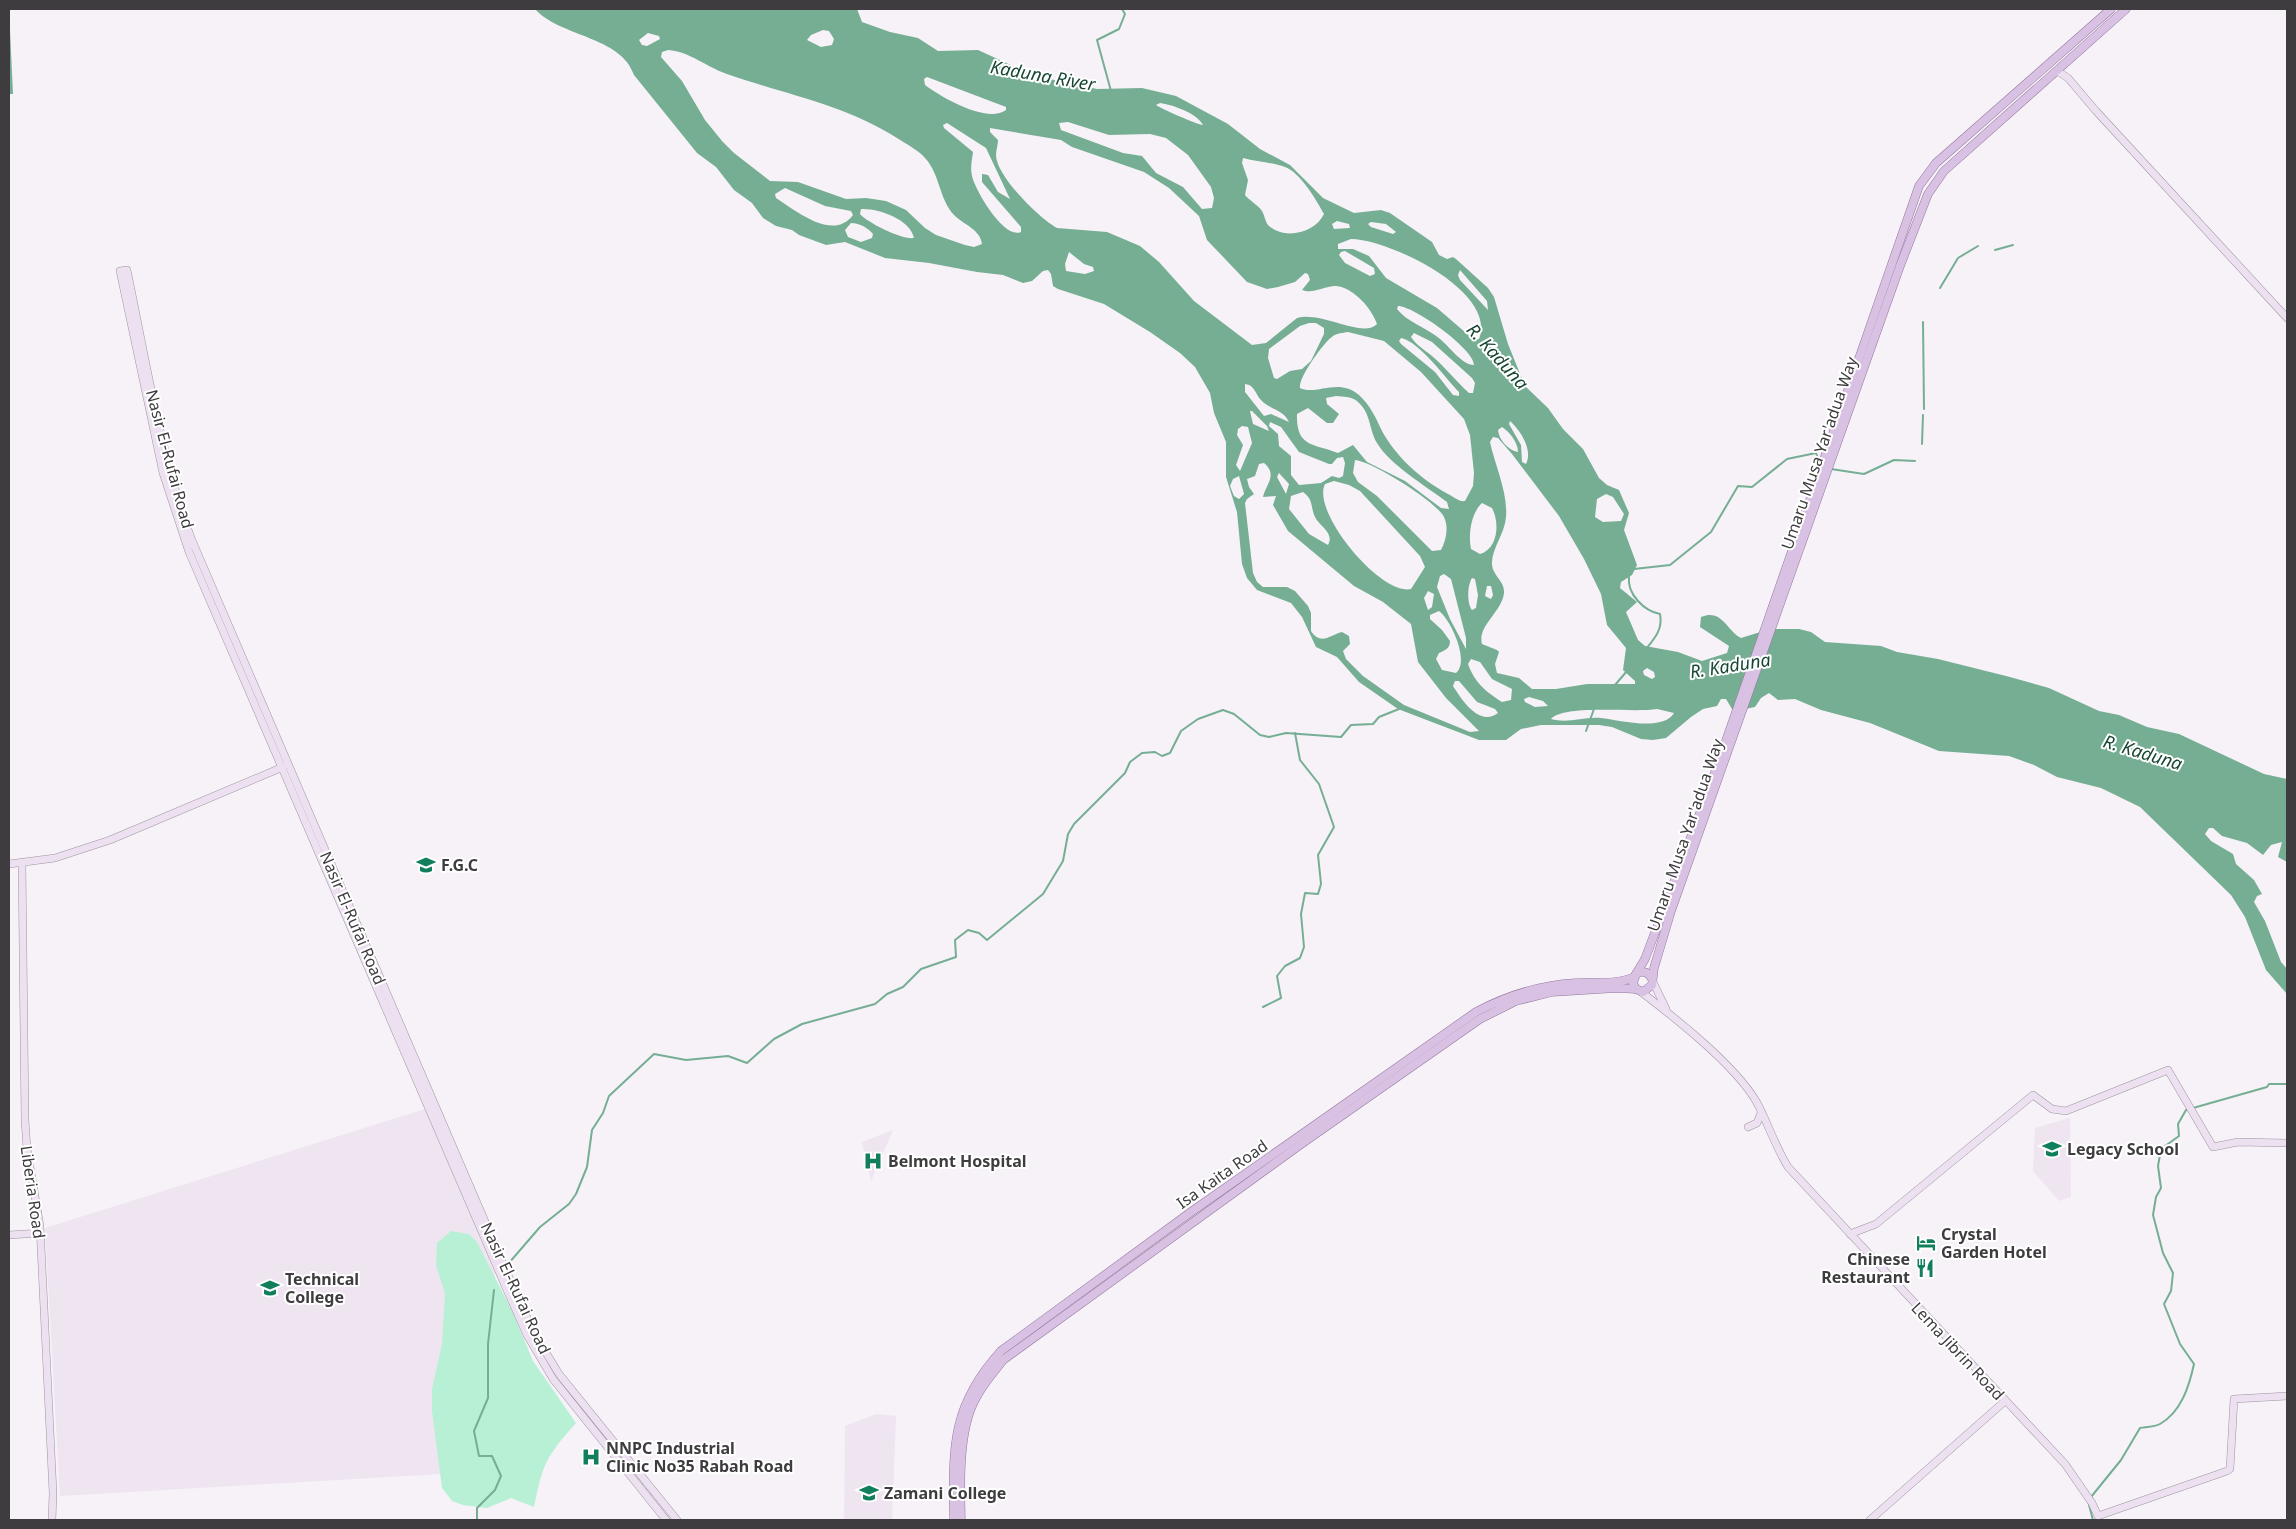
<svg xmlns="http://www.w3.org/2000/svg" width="2296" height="1529" font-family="'Noto Sans',sans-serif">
<rect width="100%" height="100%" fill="#f6f2f8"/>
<g fill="#eee5f1">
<path d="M 425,1109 L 495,1273 L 490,1303 L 477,1472 L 60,1496 L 45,1228 Z"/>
<path d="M 2070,1118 L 2071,1197 L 2059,1201 L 2033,1171 L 2035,1128 Z"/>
<path d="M 893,1130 L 871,1181 L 862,1142 Z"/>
<path d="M 876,1414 L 896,1416 L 892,1520 L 844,1520 L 845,1426 Z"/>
</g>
<path fill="#b7f0d5" d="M 451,1231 L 469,1234 L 477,1242 L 513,1313 L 533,1361 L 576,1423 C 546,1457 543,1463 534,1507 L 511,1498 L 487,1508 L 463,1505 L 452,1501 L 442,1488 L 432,1411 L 432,1389 L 442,1344 L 445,1293 L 436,1266 L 437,1243 Z"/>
<g fill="#76ae94" fill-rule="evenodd">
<path d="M 9,9 L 13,94 L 9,94 Z"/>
<path d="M 535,9 L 857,9 L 862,22 L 890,32 L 918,38 L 938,51 L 978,50 L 1035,76 L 1097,89 L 1142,88 L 1176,96 L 1228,124 L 1260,149 L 1290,165 L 1323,198 L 1354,213 L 1381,210 L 1390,213 L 1432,242 L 1439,255 L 1447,259 L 1453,257 L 1456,259 L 1488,288 L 1494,297 L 1508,344 L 1525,386 L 1548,408 L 1563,429 L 1583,449 L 1599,478 L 1607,485 L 1619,490 L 1629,513 L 1624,530 L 1637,565 L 1632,575 L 1621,582 L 1620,588 L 1637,602 L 1626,612 L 1638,640 L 1645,646 L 1678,652 L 1702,661 L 1727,653 L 1729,646 L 1700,627 L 1701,617 C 1722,608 1727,631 1741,638 L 1770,629 L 1799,629 L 1811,632 L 1825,642 L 1881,646 L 1897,652 L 1938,659 L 2010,677 L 2049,688 L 2099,711 L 2119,715 L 2147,727 L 2179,734 L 2264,774 L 2287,779 L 2287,862 L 2278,857 L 2282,842 L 2271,845 L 2263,855 L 2247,843 L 2222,836 L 2213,828 L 2209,828 L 2205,834 L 2211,841 L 2233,854 L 2236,864 L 2254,880 L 2262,894 L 2257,896 L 2254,902 L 2265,921 L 2281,962 L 2287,969 L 2287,994 L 2266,970 L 2245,917 L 2231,895 L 2140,807 L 2101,788 L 2057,777 L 2034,765 L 2009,756 L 1939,751 L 1870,723 L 1821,710 L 1795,699 L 1778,700 L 1769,693 L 1761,698 L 1755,707 L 1740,710 L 1732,709 L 1726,699 L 1721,699 L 1717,706 L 1703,709 L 1691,717 L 1666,738 L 1653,740 L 1641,739 L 1612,727 L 1599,725 L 1541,725 L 1521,729 L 1506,740 L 1479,740 L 1398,709 L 1359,682 L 1337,657 L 1316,647 L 1302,617 L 1291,603 L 1257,590 L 1247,578 L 1242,564 L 1237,512 L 1226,477 L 1226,442 L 1214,413 L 1210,393 L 1195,367 L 1180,353 L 1150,332 L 1104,304 L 1058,289 L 1053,286 L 1051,274 L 1048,270 L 1043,271 L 1032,281 L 1023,283 L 1003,275 L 977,272 L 929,263 L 885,258 L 845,242 L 826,245 L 799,235 L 792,230 L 776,226 L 763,218 L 752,203 L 734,190 L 716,167 L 697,153 L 634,75 C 621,36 560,37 535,9 ZM 823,30 L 829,31 L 834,39 L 832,45 L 821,47 L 807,40 L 811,35 ZM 648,33 L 659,36 L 660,39 L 647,46 L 642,45 L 639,40 ZM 668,50 C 691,52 706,67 727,74 C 787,95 843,104 897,138 C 906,144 918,150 925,158 C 940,174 939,199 954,215 C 964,225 980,229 982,244 L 974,247 L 965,245 L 936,235 L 925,228 L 906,210 L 886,201 L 866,198 L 846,199 L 798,182 L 770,181 L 734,153 L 722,141 L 705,120 L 682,81 L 661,57 L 662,52 ZM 927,77 L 1006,107 L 1006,110 C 987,124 941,97 925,85 L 924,79 ZM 1160,103 C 1173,105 1197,113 1203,125 C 1198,125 1160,108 1156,105 ZM 1068,122 L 1109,135 L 1150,134 L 1166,138 L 1188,155 L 1211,187 L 1214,198 L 1212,208 L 1202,209 L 1183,187 L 1156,173 L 1142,156 L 1123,153 L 1061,130 L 1059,123 ZM 947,123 L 986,148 L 1010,199 L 998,192 L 988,175 L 982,174 L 982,182 L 1021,227 L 1021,232 C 1004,240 975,190 972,176 C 970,168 972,160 973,152 L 944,128 L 943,125 ZM 990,128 L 1061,140 L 1072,147 L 1144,172 L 1169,188 L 1199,216 L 1207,240 L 1247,282 L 1267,289 L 1278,287 L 1295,282 L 1305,273 L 1308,274 L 1310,280 L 1302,290 C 1313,294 1322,287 1334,286 C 1351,285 1372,308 1377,324 C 1363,339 1322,311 1297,318 L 1266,343 L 1252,345 L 1194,301 L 1159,262 L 1140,246 L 1107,232 L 1057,228 C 1040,219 996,176 996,155 C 996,150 998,145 998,140 L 990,132 ZM 1243,158 C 1257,162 1272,162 1285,167 C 1300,172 1317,201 1324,214 C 1315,233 1285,240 1269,226 C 1265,222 1265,216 1262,211 C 1258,205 1250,201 1245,195 L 1248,180 L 1242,163 ZM 785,188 L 825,206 L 851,211 L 853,215 C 833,242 795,210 776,198 L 775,194 ZM 861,209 C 878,208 910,219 914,238 C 902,240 868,223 860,214 ZM 1337,221 L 1349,224 L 1350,228 L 1334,229 L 1332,224 ZM 1371,222 L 1386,224 L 1396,232 L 1393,234 L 1371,227 L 1368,224 ZM 851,223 C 860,223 868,228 873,234 L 872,238 L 861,242 L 848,237 L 845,230 ZM 1351,239 C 1388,239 1498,291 1479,339 L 1473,339 L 1437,308 L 1386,278 L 1369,256 L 1353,249 L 1338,249 L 1338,244 ZM 1345,251 L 1374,268 L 1375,274 L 1370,276 L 1345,263 L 1339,255 L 1341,252 ZM 1069,252 L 1084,264 L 1093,267 L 1094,271 L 1085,274 L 1066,271 L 1065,264 ZM 1460,270 L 1487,301 L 1488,310 L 1460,280 L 1458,275 ZM 1398,306 C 1414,306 1474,349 1474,365 C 1462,365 1449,346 1440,339 C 1427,328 1407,322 1397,309 ZM 1309,323 L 1316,323 L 1324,328 L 1324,334 L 1311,361 L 1302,369 L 1290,371 L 1277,379 L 1274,378 L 1268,358 L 1269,349 L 1300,326 ZM 1348,332 L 1384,341 L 1421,372 L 1464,419 L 1470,435 L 1474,473 L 1473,486 L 1465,501 C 1459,502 1454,497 1448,494 C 1422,480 1396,457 1382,431 C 1376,418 1370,405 1359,395 C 1339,377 1315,396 1300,388 C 1298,378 1324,342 1333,336 C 1338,333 1342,333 1348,332 ZM 1414,333 L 1432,342 L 1472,378 L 1475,383 L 1473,393 L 1469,393 C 1456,381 1445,367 1432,356 C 1425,350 1416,345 1411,337 ZM 1401,338 C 1419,341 1446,379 1459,392 L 1459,396 L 1453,395 L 1435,372 L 1401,344 L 1399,341 ZM 1245,384 C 1255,385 1255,394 1261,400 C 1270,410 1283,409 1289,422 L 1271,414 L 1264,416 L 1245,392 ZM 1336,396 C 1344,397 1352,396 1358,402 C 1371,413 1369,430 1377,443 C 1390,465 1426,486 1447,502 L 1449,509 L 1441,508 L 1405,481 L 1367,462 L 1353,445 L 1338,453 C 1314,443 1296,448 1297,414 L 1308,408 L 1327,423 L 1333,423 L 1339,414 L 1327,404 L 1326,398 ZM 1250,411 L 1252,411 L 1267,426 L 1269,431 L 1253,424 ZM 1510,421 C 1521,431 1533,450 1526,464 L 1522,462 L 1521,445 L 1509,424 ZM 1270,422 L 1281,427 L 1299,452 L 1329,464 L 1332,464 L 1337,458 L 1343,457 L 1345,463 L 1343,476 L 1339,478 L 1332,476 L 1321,483 L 1299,485 L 1291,475 L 1291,456 L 1279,446 L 1278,434 L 1269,426 ZM 1242,426 L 1248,427 L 1252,443 L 1240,471 L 1236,465 L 1243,445 L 1237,435 L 1238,429 ZM 1502,427 C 1510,432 1518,443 1518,452 C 1508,450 1499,440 1498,430 ZM 1493,437 L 1498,438 L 1512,454 L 1559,516 L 1584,559 L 1601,594 L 1607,625 L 1626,648 L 1623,670 L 1635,681 L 1635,684 L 1587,684 L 1556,689 L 1532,689 L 1519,678 L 1497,673 L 1495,664 L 1499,652 L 1497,650 L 1482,644 C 1477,626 1502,612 1504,593 C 1505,581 1493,576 1492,565 C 1491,549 1505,534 1506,517 C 1508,492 1495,466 1490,442 ZM 1355,460 C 1371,461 1436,501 1444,517 C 1449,528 1446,540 1441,550 L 1432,551 L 1377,496 L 1358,482 L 1353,473 ZM 1264,463 C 1278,475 1266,484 1263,497 L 1276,496 L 1273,505 L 1288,531 L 1354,586 L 1383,602 L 1411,624 L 1418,662 L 1446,698 L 1479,731 L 1470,732 L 1404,705 L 1363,676 L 1346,659 L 1343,651 L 1350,644 L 1349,636 L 1342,632 C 1330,635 1321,646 1311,631 L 1311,613 L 1308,606 L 1295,591 L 1287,587 L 1263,587 L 1257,582 L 1253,573 L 1245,503 L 1247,499 L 1254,494 L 1249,487 L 1247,479 L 1255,476 L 1259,464 ZM 1279,473 L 1289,484 L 1286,494 L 1277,477 ZM 1239,476 L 1244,494 L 1239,499 L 1234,496 L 1230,486 L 1233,479 ZM 1334,481 L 1349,485 L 1360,491 L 1420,556 L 1425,567 L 1411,589 C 1381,596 1311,512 1325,484 ZM 1303,492 C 1314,500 1310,506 1315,517 C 1319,526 1335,533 1328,545 L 1309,534 L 1289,509 L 1291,496 ZM 1606,494 L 1613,497 L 1624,514 L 1621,521 L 1603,522 L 1595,517 L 1597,499 ZM 1482,503 L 1492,508 C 1500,523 1498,549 1480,554 L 1471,549 C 1468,535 1471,513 1482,503 ZM 1444,574 L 1451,579 L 1466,638 L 1466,649 L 1450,619 L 1437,587 L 1440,576 ZM 1472,578 L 1475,579 L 1478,595 L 1476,608 L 1472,610 C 1467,604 1467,586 1472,578 ZM 1487,586 L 1491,586 L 1493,595 L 1491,599 L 1485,596 ZM 1428,591 L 1434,594 L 1432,607 L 1428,610 L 1424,598 ZM 1439,611 C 1451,620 1470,661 1456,673 L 1442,670 L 1436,659 L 1439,653 C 1446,650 1450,648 1450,641 L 1442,630 L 1430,619 L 1430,615 ZM 1471,659 L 1480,662 L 1492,679 L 1512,689 L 1511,700 L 1502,702 C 1485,691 1475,683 1468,664 ZM 1647,668 L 1654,672 L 1655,677 L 1652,679 L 1644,675 L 1643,671 ZM 1455,681 L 1459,681 L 1477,702 L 1495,709 L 1498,713 C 1479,727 1462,700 1453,686 ZM 1529,697 L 1543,701 L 1548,706 L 1535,707 L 1525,702 L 1524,699 ZM 1657,709 L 1674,713 C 1663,732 1618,720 1601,718 C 1585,716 1568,724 1551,719 C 1565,704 1634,713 1657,709 Z"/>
</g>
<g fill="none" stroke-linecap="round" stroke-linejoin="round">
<g stroke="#76ae94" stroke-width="2">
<path d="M 1111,91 L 1097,40 L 1119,29 L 1125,14 L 1122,9"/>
<path d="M 1995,250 L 2013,245"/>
<path d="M 1940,288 L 1958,258 L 1978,246"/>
<path d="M 1923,322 L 1924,409"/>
<path d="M 1922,444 L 1923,415"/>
<path d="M 1831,469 L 1864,474 L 1894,460 L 1915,461"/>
<path d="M 1634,569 L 1670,565 L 1711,532 L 1738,486 L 1752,487 L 1787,459 L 1816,453 L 1820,463"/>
<path d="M 1629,577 C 1627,594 1644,611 1660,614 C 1663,629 1655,638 1646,649"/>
<path d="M 1615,685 L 1627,671"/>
<path d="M 1586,731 L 1594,709"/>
<path d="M 1263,1007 L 1281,998 L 1277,976 L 1285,966 L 1300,958 L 1304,947 L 1301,914 L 1305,893 L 1318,894 L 1321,884 L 1318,855 L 1334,827 L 1319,784 L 1300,760 L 1295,733"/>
<path d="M 2193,1108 L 2267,1087 L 2269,1084 L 2287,1084"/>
<path d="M 508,1264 L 540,1227 L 569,1204 L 576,1194 L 587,1167 L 592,1130 L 603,1113 L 609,1096 L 654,1054 L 686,1060 L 728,1056 L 747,1063 L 774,1039 L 802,1024 L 875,1004 L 887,994 L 903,987 L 921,969 L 956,957 L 955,940 L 968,930 L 979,933 L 987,940 L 1043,894 L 1063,861 L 1068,834 L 1074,824 L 1125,773 L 1130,762 L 1142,753 L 1155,752 L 1162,756 L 1170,753 L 1181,731 L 1198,719 L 1223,710 L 1234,714 L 1260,735 L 1269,737 L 1286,733 L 1341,737 L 1351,725 L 1373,724 L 1379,717 L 1399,709"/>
<path d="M 2091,1497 L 2121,1460 L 2140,1428 C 2146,1427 2155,1427 2160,1424 C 2181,1412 2189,1387 2194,1364 L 2180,1344 L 2164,1304 L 2171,1291 L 2173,1273 L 2163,1253 L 2153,1215 L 2156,1197 L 2161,1188 L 2158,1166 L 2161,1149 L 2179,1136 L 2178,1124 L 2186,1110 L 2188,1109"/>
<path d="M 2088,1501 L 2093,1520"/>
<path d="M 477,1520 L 477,1508 L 495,1490 L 501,1476 L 492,1456 L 479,1456 L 474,1431 L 488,1398 L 488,1344 L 494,1290"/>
</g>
<g stroke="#9a979c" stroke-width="8">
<g id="secondary">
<path d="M 2057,71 L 2068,78 L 2096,111 L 2287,318"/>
<path d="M 9,864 L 55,858 L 110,840 L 283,767"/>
<path d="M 22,864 L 25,1120 L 27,1149 L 40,1226 L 53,1493 L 52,1520"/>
<path d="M 1653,982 L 1666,1009"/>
<path d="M 1640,991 C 1675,1018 1734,1064 1756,1101 C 1768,1123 1775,1146 1788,1167 L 2065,1464 L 2092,1503 L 2098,1516 L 2227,1471 L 2230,1469 L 2234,1399 L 2287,1396"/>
<path d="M 1748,1127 L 1757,1123 L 1761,1113"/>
<path d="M 1850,1234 L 1876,1224 L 2033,1095 L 2052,1109 L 2066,1111 L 2168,1070 L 2213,1147 L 2238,1142 L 2287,1143"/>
<path d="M 9,1235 L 40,1233"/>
<path d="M 666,1520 L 553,1379 L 527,1335 L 507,1290 L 189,552 L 163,473 L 120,271 L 127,270 C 146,360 160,452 191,538 L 514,1289 L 534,1333 L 559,1374 L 677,1520"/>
<path d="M 1870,1520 L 2005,1401"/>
</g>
</g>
<g stroke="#92779e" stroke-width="9">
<g id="primary">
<path d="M 1636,974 L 1645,959 L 1712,781 L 1919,186 L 1936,163 L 1952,149 L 2111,9"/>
<path d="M 1652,979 C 1649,972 1643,970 1636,974 L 1633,983 L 1636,989 L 1643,992 L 1652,985 L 1654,968 L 1671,911 L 1900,266 L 1928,194 L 1944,171 L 2126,9"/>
<path d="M 954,1520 C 953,1449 950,1407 1001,1351 L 1191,1212 L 1476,1012 C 1508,995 1540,985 1576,983 C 1596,982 1616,985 1634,977"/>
<path d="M 961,1520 C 960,1485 958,1429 976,1398 C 983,1384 994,1372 1003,1360 L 1304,1142 L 1480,1019 L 1516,1001 L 1552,992 L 1616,988 L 1636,989"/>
</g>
</g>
<use href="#secondary" stroke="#ece0f1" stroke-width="7"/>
<use href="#primary" stroke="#d9c1e3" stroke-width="8"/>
</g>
<defs>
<g id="school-bare" transform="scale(1.5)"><path d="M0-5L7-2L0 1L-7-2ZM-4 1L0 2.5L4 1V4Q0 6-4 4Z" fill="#117f5b" stroke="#fff" stroke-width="2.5" paint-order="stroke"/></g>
<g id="hospital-bare" transform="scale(1.5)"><path d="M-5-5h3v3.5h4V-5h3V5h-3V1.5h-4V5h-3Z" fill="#117f5b" stroke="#fff" stroke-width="2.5" paint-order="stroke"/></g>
<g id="hotel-bare" transform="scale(1.5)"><path d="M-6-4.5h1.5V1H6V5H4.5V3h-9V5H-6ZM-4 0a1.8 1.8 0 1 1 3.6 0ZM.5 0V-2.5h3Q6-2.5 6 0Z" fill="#117f5b" stroke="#fff" stroke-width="2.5" paint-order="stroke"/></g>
<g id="restaurant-bare" transform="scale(1.5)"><path d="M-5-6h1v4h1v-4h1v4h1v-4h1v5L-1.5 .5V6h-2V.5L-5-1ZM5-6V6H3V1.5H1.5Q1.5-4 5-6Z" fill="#117f5b" stroke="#fff" stroke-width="2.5" paint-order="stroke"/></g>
<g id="university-bare" transform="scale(1.5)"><path d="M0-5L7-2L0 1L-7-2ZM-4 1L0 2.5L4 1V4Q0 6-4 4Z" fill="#117f5b" stroke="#fff" stroke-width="2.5" paint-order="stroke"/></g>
</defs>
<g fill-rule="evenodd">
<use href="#school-bare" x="426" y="865"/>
<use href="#school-bare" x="2052" y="1149"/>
<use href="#hospital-bare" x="873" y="1161"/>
<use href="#hotel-bare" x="1926" y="1243"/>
<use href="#restaurant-bare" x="1925" y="1268"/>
<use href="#university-bare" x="270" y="1288"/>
<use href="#hospital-bare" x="591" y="1457"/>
<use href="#school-bare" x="869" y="1493"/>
</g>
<g text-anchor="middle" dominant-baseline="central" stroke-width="4" stroke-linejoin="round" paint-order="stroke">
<g font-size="16" fill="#3e3c3e" stroke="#fff">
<text transform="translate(1819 453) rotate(-71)">Umaru Musa Yar'adua Way</text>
<text transform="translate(170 459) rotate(75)">Nasir El-Rufai Road</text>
<text transform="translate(1685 835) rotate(-71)">Umaru Musa Yar'adua Way</text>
<text transform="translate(353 918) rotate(67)">Nasir El-Rufai Road</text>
<text transform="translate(1222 1174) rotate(-35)">Isa Kaita Road</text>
<text transform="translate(33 1192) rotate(82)">Liberia Road</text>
<text transform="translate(516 1288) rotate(65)">Nasir El-Rufai Road</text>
<text transform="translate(1958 1351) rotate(47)">Lema Jibrin Road</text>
</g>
<g font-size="16" font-weight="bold" fill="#3e3c3e" stroke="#fff" text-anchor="start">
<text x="441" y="865">F.G.C</text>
<text x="2067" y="1149">Legacy School</text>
<text x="888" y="1161">Belmont Hospital</text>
<text x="1941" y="1234">Crystal<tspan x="1941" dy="18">Garden Hotel</tspan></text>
<text x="1910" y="1259" text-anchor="end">Chinese<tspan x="1910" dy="18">Restaurant</tspan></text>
<text x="285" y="1279">Technical<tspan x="285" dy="18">College</tspan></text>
<text x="606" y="1448">NNPC Industrial<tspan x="606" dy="18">Clinic No35 Rabah Road</tspan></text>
<text x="884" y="1493">Zamani College</text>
</g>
<g font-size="18" font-style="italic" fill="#174633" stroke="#fff">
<text transform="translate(1043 75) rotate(10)">Kaduna River</text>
<text transform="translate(1498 356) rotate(48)">R. Kaduna</text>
<text transform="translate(1730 665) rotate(-9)">R. Kaduna</text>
<text transform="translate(2143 752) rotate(17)">R. Kaduna</text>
</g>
</g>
<rect width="2296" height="1529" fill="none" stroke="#3e3c3e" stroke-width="20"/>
</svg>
